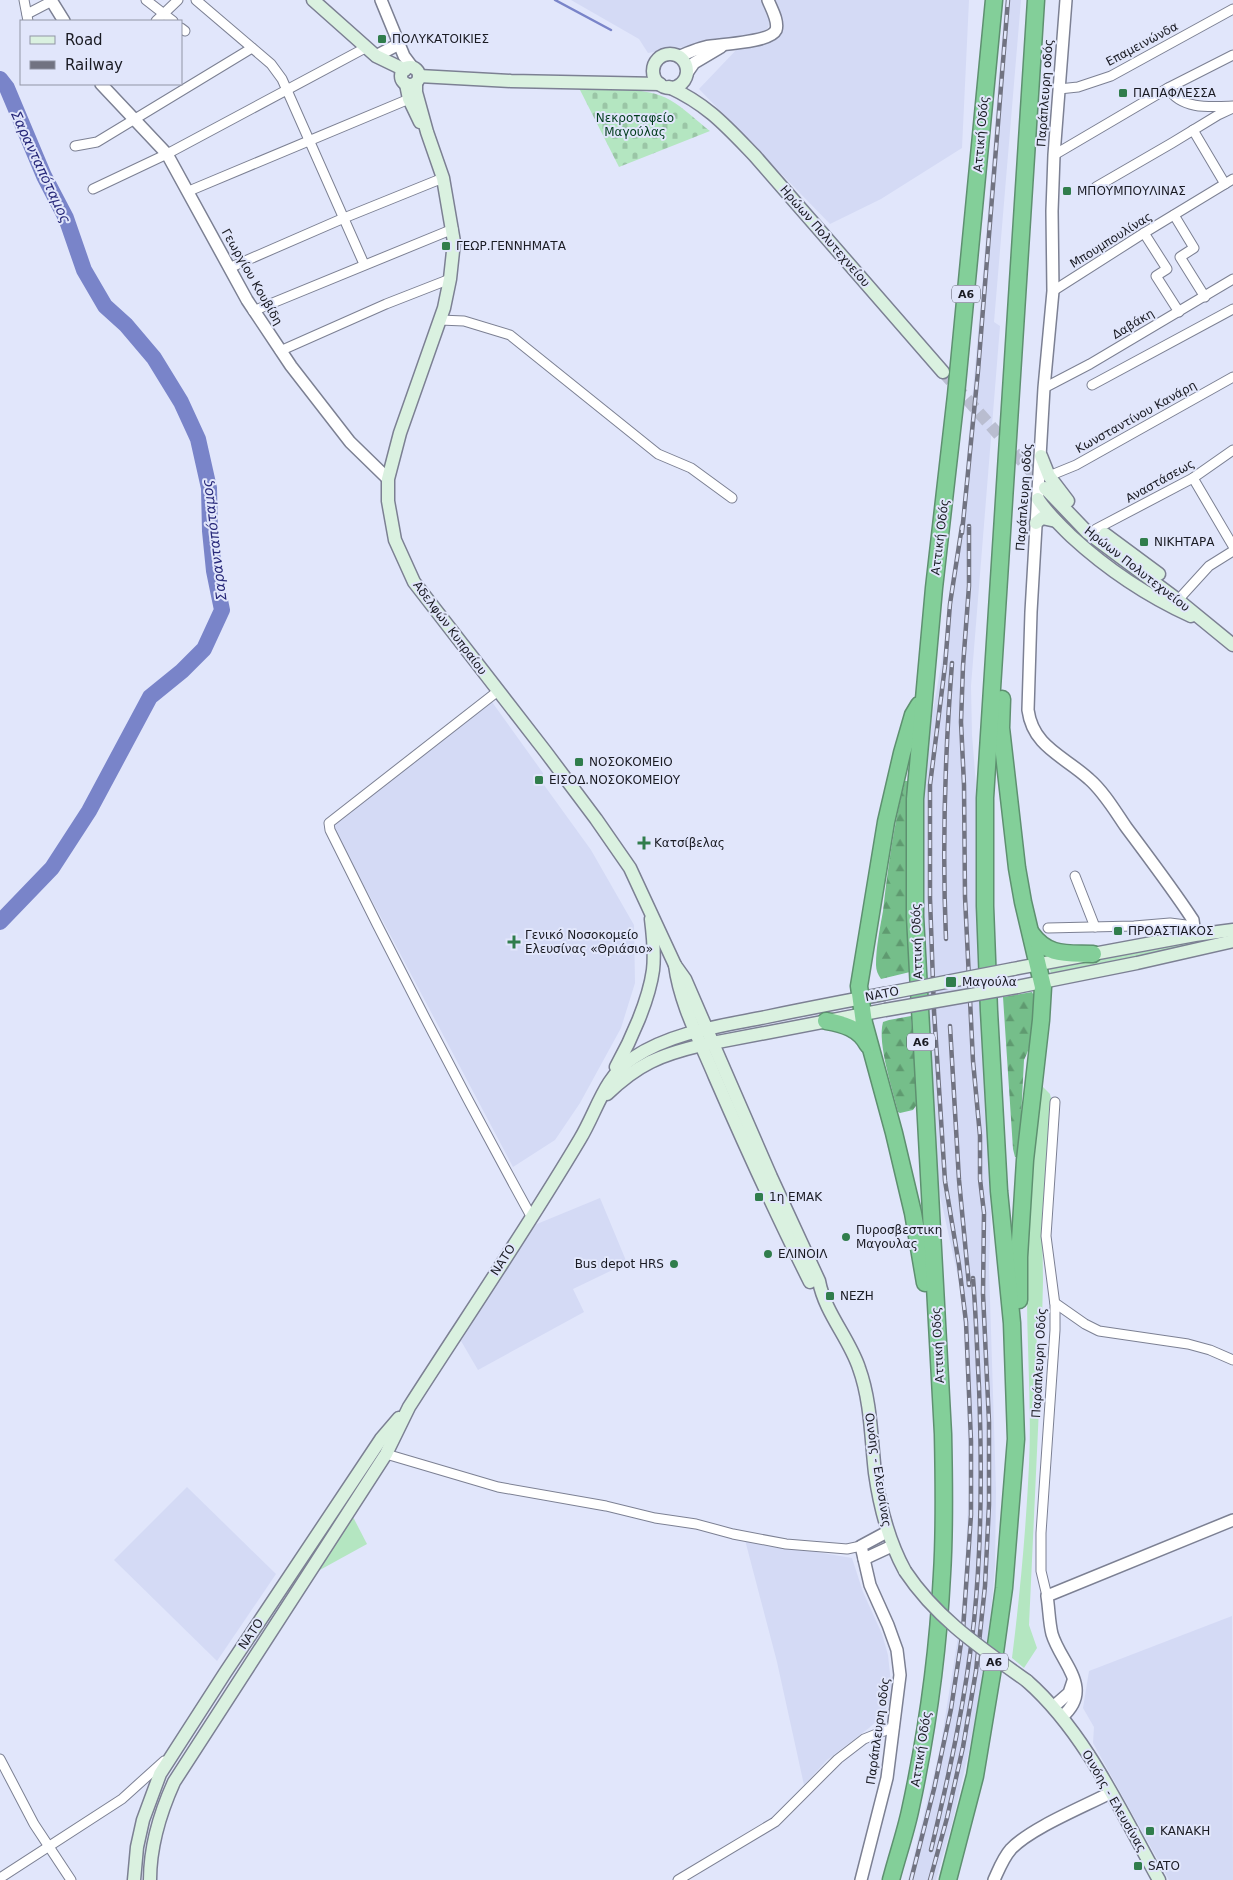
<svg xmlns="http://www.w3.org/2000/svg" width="1233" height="1880" font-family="'DejaVu Sans',sans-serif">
<defs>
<pattern id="forest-firs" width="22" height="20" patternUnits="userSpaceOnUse" patternTransform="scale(1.25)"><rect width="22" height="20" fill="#75be8a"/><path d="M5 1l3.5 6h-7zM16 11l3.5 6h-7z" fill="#5f9a70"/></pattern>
<pattern id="cemetery-stones" width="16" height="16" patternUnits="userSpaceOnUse" patternTransform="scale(1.25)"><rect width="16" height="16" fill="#b4e6c1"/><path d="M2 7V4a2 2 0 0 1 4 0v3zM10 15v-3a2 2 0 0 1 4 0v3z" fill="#9ac5a6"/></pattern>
</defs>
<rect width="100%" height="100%" fill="#e1e6fb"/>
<g fill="#d4daf5">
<path d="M 571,0 L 763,0 L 770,19 L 768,28 L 761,34 L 648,53 L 639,39 Z"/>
<path d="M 773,0 L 969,0 L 962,148 L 881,199 L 830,224 L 699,89 L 739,47 L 775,38 L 782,30 L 781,22 Z"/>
<path d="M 1005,0 L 1021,0 L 994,322 L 1000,326 L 971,686 L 972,735 L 976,785 L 976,897 L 978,963 L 991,1211 L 989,1267 L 996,1490 L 995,1566 L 991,1613 L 982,1679 L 971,1742 L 952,1824 L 936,1880 L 908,1880 L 940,1749 L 963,1606 L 969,1486 L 966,1359 L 961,1291 L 937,1182 L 925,1013 L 920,784 L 944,648 L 950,586 L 962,513 L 980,310 Z"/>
<path d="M 492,702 L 543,773 L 544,785 L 591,850 L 634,925 L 635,983 L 621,1028 L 580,1103 L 555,1140 L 513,1167 L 331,823 Z"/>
<path d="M 600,1198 L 627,1263 L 573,1289 L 584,1312 L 478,1370 L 461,1341 L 532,1226 Z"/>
<path d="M 187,1487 L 276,1574 L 217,1661 L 114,1560 Z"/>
<path d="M 745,1540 L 852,1558 L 863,1592 L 882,1634 L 888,1655 L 891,1683 L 889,1704 L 881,1717 L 869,1728 L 827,1760 L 804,1785 L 777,1662 Z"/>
<path d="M 1232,1616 L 1233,1880 L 1169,1880 L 1093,1743 L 1094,1727 L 1083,1708 L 1089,1671 Z"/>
</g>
<g fill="#b4e6c1">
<path d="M 1203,938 L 1204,944 L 1051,975 L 1050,969 Z"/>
<path d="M 1041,1086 L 1042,1086 L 1050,1094 L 1052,1103 L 1042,1215 L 1043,1281 L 1042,1321 L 1036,1322 L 1039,1408 L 1029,1625 L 1037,1648 L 1024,1668 L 1012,1658 C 1020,1594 1026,1529 1029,1465 C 1032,1402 1026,1339 1027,1275 C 1027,1212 1033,1149 1041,1086 Z"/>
<path d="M 353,1517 L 367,1544 L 318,1571 Z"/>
</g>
<g fill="url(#forest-firs)">
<path d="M 905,781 L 910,781 L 910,972 L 881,979 C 878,975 876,970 876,965 C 876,947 880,928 883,911 C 888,867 894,823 905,781 Z"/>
<path d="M 1032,992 L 1033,994 C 1033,1016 1035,1040 1024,1060 L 1019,1157 L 1015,1157 L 1013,1149 L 1003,997 Z"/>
<path d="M 911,1016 L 918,1103 L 913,1110 L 900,1113 L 898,1112 C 893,1090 877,1044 883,1022 L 889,1020 Z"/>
</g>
<path fill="url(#cemetery-stones)" d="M 579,88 C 607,90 646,86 670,100 C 684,108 697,121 710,131 L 619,167 Z"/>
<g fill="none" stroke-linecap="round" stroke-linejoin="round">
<path stroke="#7984c9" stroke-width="2.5" d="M 555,0 L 611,30"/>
<path stroke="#7984c9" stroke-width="16" d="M 0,79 L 7,88 L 44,176 L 66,218 L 84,270 L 105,306 L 126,325 L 154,358 L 181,402 L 198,439 L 209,488 L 210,531 L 214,571 L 222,610 L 204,649 L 182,671 L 150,697 L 89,811 L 52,868 L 0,922"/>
<path stroke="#b9bdd0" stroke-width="12" stroke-dasharray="12 6" stroke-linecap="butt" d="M 943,372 L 1044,486"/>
<g stroke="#7c8093" stroke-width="11">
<g id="minor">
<path d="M 24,0 L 28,21"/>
<path d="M 146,0 L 173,21"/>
<path d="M 196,0 L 271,64 L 282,79 L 364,264"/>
<path d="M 27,14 L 52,1"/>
<path d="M 156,21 L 178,0"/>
<path d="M 181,28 L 185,31"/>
<path d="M 1168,88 C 1181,110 1211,107 1233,106"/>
<path d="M 1059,89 L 1078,87 L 1111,76 L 1233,9"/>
<path d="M 1193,130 L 1225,184"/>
<path d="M 75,146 L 97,142 L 252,48"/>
<path d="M 1054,155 L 1168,88 L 1233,55"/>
<path d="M 1096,187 L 1172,143 L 1218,115 L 1233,108"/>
<path d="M 93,189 L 167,154 L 367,47"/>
<path d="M 189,191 L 409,99"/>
<path d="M 1174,215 L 1194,248 L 1180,257 L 1205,297"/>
<path d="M 1144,233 L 1167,269 L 1156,276 L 1179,312"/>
<path d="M 229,268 L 344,218 L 443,178"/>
<path d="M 1053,291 L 1144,233 L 1233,179"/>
<path d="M 253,311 L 453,229"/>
<path d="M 440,320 L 464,321 L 510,335 L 658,454 L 691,468 L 732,498"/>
<path d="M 280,351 L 386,304 L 450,279"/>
<path d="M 1092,385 L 1233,309"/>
<path d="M 1044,388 L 1090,364 L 1233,279"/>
<path d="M 1049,476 L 1076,465 L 1233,377"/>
<path d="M 1193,478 L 1233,546"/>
<path d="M 1096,529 L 1193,478 L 1233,450"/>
<path d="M 1178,600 L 1209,566 L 1233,551"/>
<path d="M 498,691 L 329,823 L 330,830 C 394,960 461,1089 531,1216"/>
<path d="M 1075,876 L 1095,927"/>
<path d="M 1048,928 L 1134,926 L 1170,923 L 1194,926"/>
<path d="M 1055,1303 L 1085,1324 L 1099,1331 L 1188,1344 L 1210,1350 L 1233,1360"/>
<path d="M 386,1454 L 498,1487 L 606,1506 L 655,1518 L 696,1524 L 733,1534 L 786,1544 L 847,1549 L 861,1546"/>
<path d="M 1047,1596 L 1041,1571 L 1041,1533 L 1055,1330 L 1055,1305 L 1046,1236 L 1055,1102"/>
<path d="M 0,1759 L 34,1824 L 71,1880"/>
<path d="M 0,1878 L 122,1799 L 164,1761"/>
<path d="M 678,1880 L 775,1822 L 838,1759 L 864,1739 L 894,1727"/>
</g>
</g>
<g stroke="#7c8093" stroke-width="14">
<g id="tertiary">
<path d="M 51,0 L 64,21"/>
<path d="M 381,0 L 404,56 L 413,68"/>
<path d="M 1066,0 L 1054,155 L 1052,211 L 1053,291 L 1044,388 L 1031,612 L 1028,710 C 1033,747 1064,756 1089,779 C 1104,792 1115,811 1126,827 C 1147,855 1168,883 1187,911 L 1193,920 L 1195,935"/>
<path d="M 376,56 L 399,44"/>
<path d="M 680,56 C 688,53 696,49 705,47 C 719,44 770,43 776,30 C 779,21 771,8 768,0"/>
<path d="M 687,73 L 694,63 L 721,47"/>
<path d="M 101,84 L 167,154 L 247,300 L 291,366 L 350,442 L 388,479"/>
<path d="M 864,1559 L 892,1546"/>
<path d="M 1053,1707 L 1069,1693 L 1073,1681"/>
<path d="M 1062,1717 C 1095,1688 1061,1664 1052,1634 C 1049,1622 1049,1608 1047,1596 L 1233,1520"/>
<path d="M 861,1880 L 887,1778 L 900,1675 L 897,1650 L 888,1625 L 870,1585 L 861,1546 L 887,1532"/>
<path d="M 994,1880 C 999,1869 1003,1858 1011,1849 C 1031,1828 1083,1807 1110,1793"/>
</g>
</g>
<g stroke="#7c8093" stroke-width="15">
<g id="secondary">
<path d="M 313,0 L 376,56 L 405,70"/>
<circle cx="670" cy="71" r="17"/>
<circle cx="410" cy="76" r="9"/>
<path d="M 419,76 L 511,81 L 660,84"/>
<path d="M 416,83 L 416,92 L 427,132 L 443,178 L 454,242 L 450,279 L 444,308 L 400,433 L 388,479 L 388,501 L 395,540 L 414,582 L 545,751 L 596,819 L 630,868 L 675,965 L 685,979 L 771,1177 L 819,1281 C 825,1313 849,1338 859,1368 C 871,1401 871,1438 875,1473 C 880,1508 888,1540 905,1571"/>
<path d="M 406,84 L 409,99 L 420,122"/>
<path d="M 669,87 C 708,105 726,126 755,156 L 943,372"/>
<path d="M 1041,456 L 1049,476 L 1068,501"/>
<path d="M 1045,488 L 1088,533 L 1178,600 L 1233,645"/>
<path d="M 1038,499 C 1047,513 1059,524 1071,536 C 1108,570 1145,595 1191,616"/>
<path d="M 1036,523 L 1042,518 L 1056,521"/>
<path d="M 1105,534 L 1159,574"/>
<path d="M 675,965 C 680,1004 700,1041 715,1077 C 745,1146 776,1214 810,1282"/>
<path d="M 1013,969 L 1195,935 L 1233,930"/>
<path d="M 1017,987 L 1137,963 L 1233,941"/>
<path d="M 616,1067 C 631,1040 649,1000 653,970 C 655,953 653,935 651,919"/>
<path d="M 607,1094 C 638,1064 660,1055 702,1045 L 885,1010"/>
<path d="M 1027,1681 C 1086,1733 1121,1812 1159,1880"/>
<path d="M 134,1880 L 137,1847 L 143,1820 L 160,1774 L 225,1673 L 381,1439 L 399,1418"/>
<path d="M 150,1880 C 150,1845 160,1813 174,1782 L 386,1454 L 409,1407 C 466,1318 526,1230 580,1139 C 597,1111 604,1077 633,1058 C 672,1032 721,1026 766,1017 C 805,1009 845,1001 884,994"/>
</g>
</g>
<g stroke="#5e9070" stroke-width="19">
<g id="motorway">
<path d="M 1002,699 L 1001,728 L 1017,868 L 1023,902 L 1043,987 L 1041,1020 L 1025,1160 L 1019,1257 L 1019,1300"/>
<path d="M 919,705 L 913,715 L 902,753 L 886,822 L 859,986 L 864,1023 L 894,1133 L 913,1213 L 925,1283"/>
<path d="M 1031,933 C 1048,957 1067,953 1093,954"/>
<path d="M 826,1021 C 843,1024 859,1028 868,1045"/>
<path d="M 891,1880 C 897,1857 905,1834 910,1811 C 927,1733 938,1653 942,1574 C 945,1527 944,1481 943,1434 L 915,916 L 915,799 L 934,588 L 956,395 L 994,0"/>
<path d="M 948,1880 L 975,1776 L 992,1674 L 1004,1588 L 1016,1439 L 1012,1323 L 999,1191 L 989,1011 L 985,906 L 985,798 L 1036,0"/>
</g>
</g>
<use href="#minor" stroke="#fff" stroke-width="9"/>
<use href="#tertiary" stroke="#fff" stroke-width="11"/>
<use href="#secondary" stroke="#daf1e0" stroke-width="12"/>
<use href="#motorway" stroke="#83cf99" stroke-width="16"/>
<g stroke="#717381" stroke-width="4.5">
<g id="rail">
<path d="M 962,533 L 978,371 L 1008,0"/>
<path d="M 946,939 C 942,847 945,754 952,663"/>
<path d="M 950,1026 L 959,1180 L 969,1285"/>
<path d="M 931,1850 C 949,1775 966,1698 974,1621 C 982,1543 982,1465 979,1387 C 977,1350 976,1314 973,1278"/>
<path d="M 911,1880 L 934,1789 L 951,1709 L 963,1630 L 971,1515 L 971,1441 L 966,1322 L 959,1265 L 945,1181 L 934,1011 L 930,898 L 930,785 L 945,666 L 950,604 L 962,526"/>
<path d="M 930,1880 L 947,1818 L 963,1747 L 976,1671 L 985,1586 L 989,1505 L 989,1422 L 983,1294 L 984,1213 L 980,1179 L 980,1136 L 973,1061 L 965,897 L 964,785 L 961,722 L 963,666 L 969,586 L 969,526"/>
</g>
</g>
<use href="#rail" stroke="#e1e6fb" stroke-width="2.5" stroke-dasharray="8" stroke-linecap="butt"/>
<g stroke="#7c8093" stroke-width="15" stroke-linecap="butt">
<g id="secondary-bridge">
<path d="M 884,994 L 1013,969"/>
<path d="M 885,1010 L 1017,987"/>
<path d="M 905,1571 C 937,1619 981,1648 1027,1681"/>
</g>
</g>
<use href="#secondary-bridge" stroke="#daf1e0" stroke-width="12"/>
</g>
<g fill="#307d4c" stroke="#e1e6fb" stroke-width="2">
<rect x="377" y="34" width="10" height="10" rx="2.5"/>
<rect x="1118" y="88" width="10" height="10" rx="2.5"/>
<rect x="1062" y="186" width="10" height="10" rx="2.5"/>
<rect x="441" y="241" width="10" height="10" rx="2.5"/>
<rect x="1139" y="537" width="10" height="10" rx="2.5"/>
<rect x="574" y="757" width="10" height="10" rx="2.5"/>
<rect x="534" y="775" width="10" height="10" rx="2.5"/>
<path d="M641.5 835.5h5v5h5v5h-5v5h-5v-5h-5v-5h5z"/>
<rect x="1113" y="926" width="10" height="10" rx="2.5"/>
<path d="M511.5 934.5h5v5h5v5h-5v5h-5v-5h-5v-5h5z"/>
<rect x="945" y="976" width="12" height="12" rx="2.5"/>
<rect x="754" y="1192" width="10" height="10" rx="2.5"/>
<circle cx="846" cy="1237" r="5"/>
<circle cx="768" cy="1254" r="5"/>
<circle cx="674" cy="1264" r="5"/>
<rect x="825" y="1291" width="10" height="10" rx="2.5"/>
<rect x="1145" y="1826" width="10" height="10" rx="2.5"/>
<rect x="1133" y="1861" width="10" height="10" rx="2.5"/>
</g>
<g text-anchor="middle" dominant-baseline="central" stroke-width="4" stroke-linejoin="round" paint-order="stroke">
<g fill="#e1e6fb" stroke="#565864" stroke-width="1">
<rect x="952" y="285.5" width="28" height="17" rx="4"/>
<rect x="907" y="1033.5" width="28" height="17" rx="4"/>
<rect x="980" y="1653.5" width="28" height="17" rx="4"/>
</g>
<g font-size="11" font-weight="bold" fill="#1a1b23">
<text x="966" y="294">Α6</text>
<text x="921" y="1042">Α6</text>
<text x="994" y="1662">Α6</text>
</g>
<g font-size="12" fill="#1a1b23" stroke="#e1e6fb" text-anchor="start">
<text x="392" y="39">ΠΟΛΥΚΑΤΟΙΚΙΕΣ</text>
<text x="1133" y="93">ΠΑΠΑΦΛΕΣΣΑ</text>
<text x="1077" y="191">ΜΠΟΥΜΠΟΥΛΙΝΑΣ</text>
<text x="456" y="246">ΓΕΩΡ.ΓΕΝΝΗΜΑΤΑ</text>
<text x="1154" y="542">ΝΙΚΗΤΑΡΑ</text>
<text x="589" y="762">ΝΟΣΟΚΟΜΕΙΟ</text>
<text x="549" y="780">ΕΙΣΟΔ.ΝΟΣΟΚΟΜΕΙΟΥ</text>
<text x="654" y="843">Κατσίβελας</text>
<text x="1128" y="931">ΠΡΟΑΣΤΙΑΚΟΣ</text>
<text x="525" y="935">Γενικό Νοσοκομείο<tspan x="525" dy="14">Ελευσίνας «Θριάσιο»</tspan></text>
<text x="962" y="982">Μαγούλα</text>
<text x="769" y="1197">1η ΕΜΑΚ</text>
<text x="856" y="1230">Πυροσβεστικη<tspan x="856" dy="14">Μαγουλας</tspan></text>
<text x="778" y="1254">ΕΛΙΝΟΙΛ</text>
<text x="664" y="1264" text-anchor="end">Bus depot HRS</text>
<text x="840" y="1296">ΝΕΖΗ</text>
<text x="1160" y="1831">ΚΑΝΑΚΗ</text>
<text x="1148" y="1866">SATO</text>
</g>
<g font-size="12" fill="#1a1b23" stroke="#e1e6fb">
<text transform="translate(1142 44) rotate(-28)">Επαμεινώνδα</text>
<text transform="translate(1045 93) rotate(-86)">Παράπλευρη οδός</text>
<text transform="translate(981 134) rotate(-85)">Αττική Οδός</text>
<text transform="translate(825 236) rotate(49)">Ηρώων Πολυτεχνείου</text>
<text transform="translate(1111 240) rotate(-32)">Μπουμπουλίνας</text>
<text transform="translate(252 277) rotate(60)">Γεωργίου Κουβίδη</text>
<text transform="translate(1133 324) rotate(-31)">Δαβάκη</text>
<text transform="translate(1136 417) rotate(-29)">Κωνσταντίνου Κανάρη</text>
<text transform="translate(1160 481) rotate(-29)">Αναστάσεως</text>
<text transform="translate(1024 497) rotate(-86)">Παράπλευρη οδός</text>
<text transform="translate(940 537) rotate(-83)">Αττική Οδός</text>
<text transform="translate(1137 569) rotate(38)">Ηρώων Πολυτεχνείου</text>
<text transform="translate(450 628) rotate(53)">Αδελφών Κυπραίου</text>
<text transform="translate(917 941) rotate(-92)">Αττική Οδός</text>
<text transform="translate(882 994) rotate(-11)">ΝΑΤΟ</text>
<text transform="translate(503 1260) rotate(-57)">ΝΑΤΟ</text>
<text transform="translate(938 1345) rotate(-93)">Αττική Οδός</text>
<text transform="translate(1039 1363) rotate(-87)">Παράπλευρη Οδός</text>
<text transform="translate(878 1470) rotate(81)">Οινόης - Ελευσίνας</text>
<text transform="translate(251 1634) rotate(-56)">ΝΑΤΟ</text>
<text transform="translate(878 1731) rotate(-82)">Παράπλευρη οδός</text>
<text transform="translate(921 1749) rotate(-81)">Αττική Οδός</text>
<text transform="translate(1114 1801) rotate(60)">Οινόης - Ελευσίνας</text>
</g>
<g font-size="12" fill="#023d1c" stroke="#e1e6fb">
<text x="635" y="118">Νεκροταφείο<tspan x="635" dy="14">Μαγούλας</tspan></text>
</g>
<g font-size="14" font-style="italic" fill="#28297a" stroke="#e1e6fb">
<text transform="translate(41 167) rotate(65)">Σαρανταπόταμος</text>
<text transform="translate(214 540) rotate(-97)">Σαρανταπόταμος</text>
</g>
</g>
<rect x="20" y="20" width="162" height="65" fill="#e1e6fb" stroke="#9195a5"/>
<rect x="30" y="36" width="25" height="8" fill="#daf1e0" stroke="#9195a5"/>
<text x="65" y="45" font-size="15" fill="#1a1b23">Road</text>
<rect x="30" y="61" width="25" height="8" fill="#717381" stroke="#9195a5"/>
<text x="65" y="70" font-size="15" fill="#1a1b23">Railway</text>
</svg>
